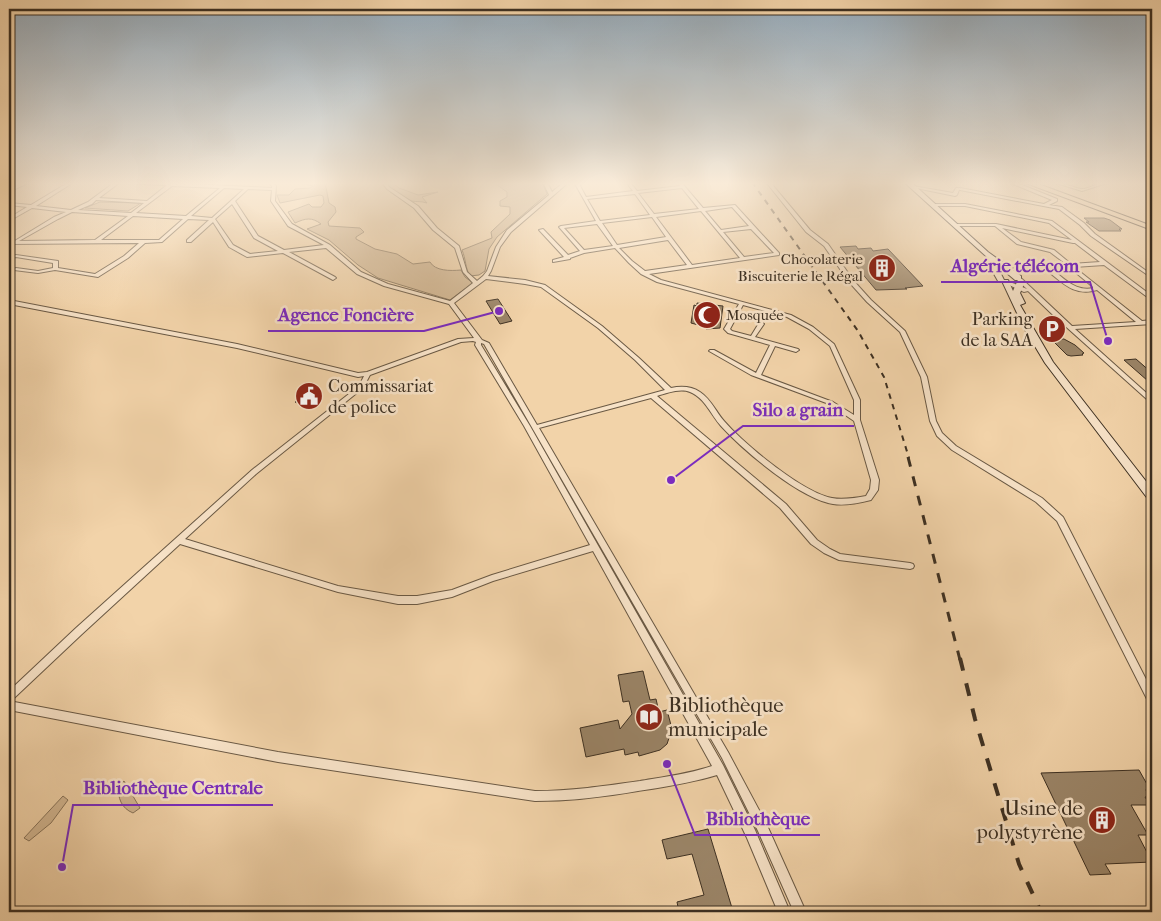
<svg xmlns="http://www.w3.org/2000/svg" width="1161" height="921" font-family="'IM FELL French Canon',serif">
<rect width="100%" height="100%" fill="#f2d3a9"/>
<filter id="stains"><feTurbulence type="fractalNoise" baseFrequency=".004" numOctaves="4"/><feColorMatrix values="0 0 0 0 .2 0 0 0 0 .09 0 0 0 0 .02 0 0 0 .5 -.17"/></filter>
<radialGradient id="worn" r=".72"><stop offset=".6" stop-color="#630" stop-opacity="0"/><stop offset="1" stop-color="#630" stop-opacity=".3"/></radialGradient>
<g fill="#d3b792" stroke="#88745a">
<path d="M 296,182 L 325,182 L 329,203 L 335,207 L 336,212 L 328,222 L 329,226 L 360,228 L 364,232 L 356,237 L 356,239 L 375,249 L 397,254 L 413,264 L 430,262 C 435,271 450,271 461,270 L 465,277 L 473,283 L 450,300 L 378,278 L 358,265 L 329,240 L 307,229 L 321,224 C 312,217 306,218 295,223 L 288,212 L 309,204 L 312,207 L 321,207 L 324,203 L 323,196 L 320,195 L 280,203 L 277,195 L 289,195 L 295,189 L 310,188 L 313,186 Z"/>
<path d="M 380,182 L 392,182 L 399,188 L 418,195 L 438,192 L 422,197 L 427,203 C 421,201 417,202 411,201 C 400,200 387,191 380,182 Z"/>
<path d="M 493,182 L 542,182 L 547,194 L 497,237 L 489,249 L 485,271 L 479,275 L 470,276 C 465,268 466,259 462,250 L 492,238 L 491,232 L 510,214 L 510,207 L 500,206 L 500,201 L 507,197 L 507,192 Z"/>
<path d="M 100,202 L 140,203 L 141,203 L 128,211 L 85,208 Z"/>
<path d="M 124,781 L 140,808 L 133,813 C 121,808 118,798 118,786 Z"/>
<path d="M 63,796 L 68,800 L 51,823 L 29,841 L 24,838 Z"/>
</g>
<g fill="#9b8568" stroke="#3d3022">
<path d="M 1084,218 L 1104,218 L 1110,220 L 1122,229 L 1119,229 L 1121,231 L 1099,231 L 1086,222 L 1089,222 Z"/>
<path d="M 856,246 L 858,249 L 871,248 L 873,251 L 888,249 L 923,286 L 905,288 L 907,289 L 876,290 L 840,247 Z"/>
<path d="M 498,299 L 512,321 L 500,324 L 486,301 Z"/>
<path d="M 697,303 L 723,306 L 720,328 L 706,329 L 706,327 L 691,323 L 694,305 L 697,306 Z"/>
<path d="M 1054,339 L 1064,339 L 1075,345 L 1084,353 L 1082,354 L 1083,355 L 1071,356 L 1067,355 L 1054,342 L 1057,342 Z"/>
<path d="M 1136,359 L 1152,373 L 1152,380 L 1148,381 L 1124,360 Z"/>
<path d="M 304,388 L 320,395 L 302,405 L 295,402 L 302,397 L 296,395 Z"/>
<path d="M 643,671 L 650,700 L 656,699 L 659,712 L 667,710 L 672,729 L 667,744 L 660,750 L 639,756 L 638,752 L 625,755 L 624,749 L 586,757 L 580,728 L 618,720 L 620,729 L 632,714 L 629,701 L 623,702 L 618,675 Z"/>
<path d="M 1139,770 L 1148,786 L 1146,790 L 1149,796 L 1145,797 L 1150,805 L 1131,805 L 1148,835 L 1138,835 L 1152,862 L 1105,864 L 1111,874 L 1090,875 L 1041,773 Z"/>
<path d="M 708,829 L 732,908 L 715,912 L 679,912 L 677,902 L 704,895 L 692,854 L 667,859 L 662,840 Z"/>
</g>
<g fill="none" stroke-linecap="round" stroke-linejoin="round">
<g stroke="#6a5944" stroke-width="2">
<g id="street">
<path d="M 24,182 L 30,182 L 9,192 L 9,190 Z"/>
<path d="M 69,182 L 74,182 L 36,206 L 71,210 L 88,202 L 115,182 L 153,182 L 272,188 L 272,186 L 268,182 L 273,182 L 276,186 L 275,201 L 292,224 L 330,245 L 361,272 L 388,284 L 450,301 L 473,283 L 463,272 L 455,248 L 433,230 L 414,208 L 387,189 L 382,182 L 386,182 L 389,187 L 418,206 L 437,228 L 459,246 L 467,272 L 477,281 L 483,276 L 487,271 L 496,247 L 507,230 L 549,195 L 543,182 L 547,182 L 552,192 L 564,182 L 569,182 L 511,232 L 500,247 L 491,271 L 488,276 L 525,280 L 545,285 L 602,326 L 639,358 L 671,388 C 681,386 691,386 700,392 C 711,399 716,412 724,421 C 744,444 803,493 832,498 C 843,500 855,498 866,496 L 870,489 L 871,480 L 854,421 L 829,404 L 751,375 L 709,351 L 710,350 L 714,350 L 756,373 L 770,345 L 728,333 L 724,329 L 739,304 L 657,282 L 641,274 L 629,263 L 615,248 L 584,253 L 570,258 L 570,259 L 553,262 L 553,260 L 564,257 L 539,230 L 543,229 L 568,255 L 580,251 L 559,227 L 561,226 L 596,221 L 574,182 L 578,182 L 586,197 L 633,191 L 626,182 L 630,182 L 637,191 L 680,186 L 677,182 L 681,182 L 703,208 L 735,205 L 779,253 L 779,255 L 649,274 L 661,280 L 791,315 L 813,327 L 834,344 L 860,400 L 860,420 L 879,480 L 878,490 L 871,500 C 859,503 845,506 833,504 C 799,498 744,451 721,426 C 711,415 705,398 690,392 C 680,388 667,393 657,396 L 786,504 L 817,540 L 830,549 L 840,554 L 910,563 L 913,564 L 914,566 L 913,568 L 910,569 L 839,560 L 824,553 L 811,544 L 780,508 L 651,398 L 539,428 L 728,752 L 766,823 L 806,912 L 794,912 L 758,831 L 722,758 L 484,344 L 481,343 L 481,345 L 530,426 L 723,765 L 755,830 L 790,912 L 778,912 L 747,838 L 717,775 C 691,783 664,787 638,791 C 604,797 570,801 535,801 L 278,762 L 9,710 L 9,691 L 76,628 L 252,470 L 359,386 L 364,376 L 358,377 L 237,348 L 9,304 L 9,300 L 237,344 L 358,373 L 367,372 L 458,339 L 474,338 L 449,304 L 384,286 L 357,274 L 326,248 L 289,252 L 335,277 L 336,278 L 333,280 L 283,253 L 247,257 L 229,247 L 213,222 L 191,242 L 187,242 L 187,240 L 209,220 L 188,219 L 162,242 L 145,243 L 128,258 L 98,277 L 55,270 L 38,273 L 14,270 L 14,269 L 16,268 L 38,271 L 53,268 L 53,263 L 16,257 L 9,259 L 9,257 L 16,255 L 58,261 L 58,268 L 95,274 L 124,256 L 139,243 L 9,244 L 9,242 L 13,242 L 54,217 L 66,212 L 32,208 L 9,221 L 9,218 L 27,207 L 9,205 L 9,203 L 31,205 ZM 119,183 L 167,185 L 147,201 L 99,198 ZM 172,186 L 220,188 L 186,216 L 136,213 ZM 224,188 L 244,189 L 212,218 L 191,216 ZM 682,188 L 699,209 L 654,214 L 638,193 ZM 248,189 L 272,190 L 271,201 L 288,226 L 324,245 L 284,250 L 258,236 L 235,201 ZM 635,194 L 650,215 L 600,221 L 587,199 ZM 96,200 L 144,203 L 131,213 L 78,210 L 92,204 ZM 232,204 L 254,238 L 278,251 L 250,254 L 233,245 L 215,219 ZM 732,207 L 749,226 L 721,230 L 705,211 ZM 701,211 L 740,258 L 692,265 L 656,217 ZM 72,212 L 128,216 L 95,240 L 19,241 L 58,219 ZM 133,216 L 183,219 L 159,240 L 101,240 ZM 652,217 L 666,237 L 617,245 L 602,223 ZM 597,224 L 613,246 L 584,250 L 564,228 ZM 751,229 L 774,253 L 744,257 L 723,232 ZM 668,240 L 687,265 L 645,271 L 632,261 L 619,248 ZM 486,279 L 525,284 L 541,287 L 598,328 L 635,360 L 665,390 L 537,425 L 489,343 L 482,340 L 454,303 ZM 743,305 L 787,317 L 809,329 L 830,346 L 854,400 L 854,415 L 833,402 L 761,375 L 775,346 L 796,352 L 799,350 L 798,349 L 755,337 L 764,324 L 763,323 L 759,323 L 751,336 L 732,331 L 730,329 ZM 473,341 L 476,342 L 475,345 L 524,426 L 590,545 L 492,575 L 452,590 L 417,596 L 398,596 L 338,586 L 185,539 L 256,474 L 363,388 L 370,375 L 461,342 ZM 180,544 L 338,592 L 398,604 L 417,604 L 452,597 L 493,581 L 593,551 L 712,766 C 688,774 664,777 640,781 C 605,786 570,791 535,791 L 278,752 L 9,701 L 12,700 L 82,634 Z"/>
<path d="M 766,182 L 770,182 L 810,230 L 828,244 L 853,280 L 871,300 L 905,331 L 927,377 L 936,421 L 942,433 L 956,446 L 1042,498 L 1063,517 L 1152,691 L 1152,704 L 1149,703 L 1057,521 L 1036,502 L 952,450 L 937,436 L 930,421 L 921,377 L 900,332 L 867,302 L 849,282 L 824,246 L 806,232 Z"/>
<path d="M 1008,182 L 1015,182 L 1057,199 L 1057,201 L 1049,205 L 1062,207 L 1084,223 L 1095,234 L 1152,275 L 1152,278 L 1091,236 L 1080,225 L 1059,209 L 960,190 L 959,190 L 957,195 L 955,196 L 911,187 L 913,186 L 953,193 L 956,188 L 960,188 L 1044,204 L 1052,200 Z"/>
<path d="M 1053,182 C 1064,182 1073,188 1082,189 C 1089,189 1099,182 1110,182 L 1082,191 Z"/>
<path d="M 932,204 L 965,204 L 1052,221 L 1152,296 L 1152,300 L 1150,299 L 1104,265 L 1074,267 L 1142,321 L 1152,320 L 1152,324 L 1075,329 L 1152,398 L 1152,403 L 1150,402 L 1054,316 L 1028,291 L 1024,292 L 1005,283 L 1006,282 L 1010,282 L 1027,289 L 1017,280 L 1020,278 L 1022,279 L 1072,326 L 1136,322 L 1097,290 C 1074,297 1062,282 1045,269 L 1007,271 L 1005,270 L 1007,269 L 1066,264 L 1050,252 L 1017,244 L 995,226 L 956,226 L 954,225 L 956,224 L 996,224 L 1072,240 L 1049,223 L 965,206 L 934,206 L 932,205 ZM 1002,228 L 1073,243 L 1075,243 L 1100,262 L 1071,264 L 1054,250 L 1021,242 ZM 1069,267 L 1093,287 L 1093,288 C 1076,292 1063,278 1051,268 Z"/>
</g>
</g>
<g stroke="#3d3022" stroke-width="2">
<path id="secondary" d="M 904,182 L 911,182 L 988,252 L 1021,276 L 1021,280 L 1015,280 L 996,264 L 1004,280 L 1008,280 L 1013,291 L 1017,282 L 1023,282 L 1024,284 L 1020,293 L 1025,303 L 1020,305 L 1053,362 L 1152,489 L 1152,500 L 1148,499 L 1045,363 L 1024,328 L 1002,281 L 998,281 L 986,260 L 988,258 Z"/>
</g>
<g stroke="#3d3022" stroke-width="2">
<path id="primary" d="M 1023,182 L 1033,182 L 1152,226 L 1152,230 Z"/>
</g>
<g stroke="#3d3022" stroke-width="2">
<path id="highway" d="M 15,182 L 25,182 L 9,190 L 9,185 Z"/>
</g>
<use href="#street" fill="#f7e2c7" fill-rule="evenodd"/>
<use href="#secondary" fill="#f7e2c7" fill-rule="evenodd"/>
<use href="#primary" fill="#f2d3a9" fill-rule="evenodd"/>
<use href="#highway" fill="#f2d3a9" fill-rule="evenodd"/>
<path stroke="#3d3022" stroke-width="2" stroke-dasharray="5.5 5.5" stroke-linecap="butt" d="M 752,182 L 858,331 L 884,377 L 909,458"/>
<path stroke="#3d3022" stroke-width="3" stroke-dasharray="10 10" stroke-linecap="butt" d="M 908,457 L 960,660"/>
<path stroke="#3d3022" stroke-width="4" stroke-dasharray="13 13" stroke-linecap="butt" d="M 960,658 L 975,719 L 1019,864 L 1041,912"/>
</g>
<linearGradient id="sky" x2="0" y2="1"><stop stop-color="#93aabc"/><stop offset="0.59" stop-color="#f9ebd8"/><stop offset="1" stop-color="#f9ebd8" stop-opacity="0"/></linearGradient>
<rect width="1161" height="311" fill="url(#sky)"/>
<defs>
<g id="building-disc" transform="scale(1.4375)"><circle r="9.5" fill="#8f2418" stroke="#f7e2c7"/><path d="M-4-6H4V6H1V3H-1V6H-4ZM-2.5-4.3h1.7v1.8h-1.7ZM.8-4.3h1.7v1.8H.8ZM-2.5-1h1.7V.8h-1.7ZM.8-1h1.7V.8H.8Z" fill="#fff"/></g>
<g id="mosque-disc" transform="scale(1.4375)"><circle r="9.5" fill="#8f2418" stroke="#f7e2c7"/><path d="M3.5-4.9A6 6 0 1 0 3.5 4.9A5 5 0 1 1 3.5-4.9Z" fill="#fff"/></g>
<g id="parking-disc" transform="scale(1.4375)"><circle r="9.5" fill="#8f2418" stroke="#f7e2c7"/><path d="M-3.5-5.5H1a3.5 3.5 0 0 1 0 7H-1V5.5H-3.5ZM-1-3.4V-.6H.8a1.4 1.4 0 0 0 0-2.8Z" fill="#fff"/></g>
<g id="civic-disc" transform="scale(1.4375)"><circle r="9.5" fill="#8f2418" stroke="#f7e2c7"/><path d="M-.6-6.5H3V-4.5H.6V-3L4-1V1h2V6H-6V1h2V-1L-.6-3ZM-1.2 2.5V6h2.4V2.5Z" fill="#fff"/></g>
<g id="library-disc" transform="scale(1.4375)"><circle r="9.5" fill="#8f2418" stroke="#f7e2c7"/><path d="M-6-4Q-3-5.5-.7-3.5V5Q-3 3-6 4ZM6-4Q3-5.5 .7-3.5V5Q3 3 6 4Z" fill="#fff"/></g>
</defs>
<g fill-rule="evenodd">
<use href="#building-disc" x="882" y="268"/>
<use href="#mosque-disc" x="707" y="315"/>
<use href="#parking-disc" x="1052" y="329"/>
<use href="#civic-disc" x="309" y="396"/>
<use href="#library-disc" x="649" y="717"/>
<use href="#building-disc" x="1102" y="820"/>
</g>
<g text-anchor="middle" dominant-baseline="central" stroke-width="5" stroke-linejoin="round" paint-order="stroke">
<g font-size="15" fill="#3d3022" stroke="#f7e2c7" text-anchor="end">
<text x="863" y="259">Chocolaterie<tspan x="863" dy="17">Biscuiterie le Régal</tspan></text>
<text x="726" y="315" text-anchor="start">Mosquée</text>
</g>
<g font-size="18" fill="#3d3022" stroke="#f7e2c7" text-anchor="end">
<text x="1033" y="319">Parking<tspan x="1033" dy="21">de la SAA</tspan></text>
<text x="328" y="386" text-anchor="start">Commissariat<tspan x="328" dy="21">de police</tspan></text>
</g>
<g font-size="21" fill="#3d3022" stroke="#f7e2c7" text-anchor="start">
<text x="668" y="705">Bibliothèque<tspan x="668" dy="24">municipale</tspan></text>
<text x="1083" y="808" text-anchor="end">Usine de<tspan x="1083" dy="24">polystyrène</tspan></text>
</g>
</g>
<path fill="none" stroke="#7b2cbf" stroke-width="2" d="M1108 341L1090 282H941M499 311L424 331H268M671 480L743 426H854M62 867L73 805H273M667 764L695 835H820"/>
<g fill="#7b2cbf" stroke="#f7e2c7" stroke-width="2">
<circle cx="1108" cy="341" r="5"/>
<circle cx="499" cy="311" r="5"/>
<circle cx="671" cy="480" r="5"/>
<circle cx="62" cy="867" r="5"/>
<circle cx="667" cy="764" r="5"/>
</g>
<g font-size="19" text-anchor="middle" font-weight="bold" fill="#7b2cbf" stroke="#f7e2c7" stroke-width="5" stroke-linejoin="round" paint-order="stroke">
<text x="1015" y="272">Algérie télécom</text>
<text x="346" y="321">Agence Foncière</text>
<text x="798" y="416">Silo a grain</text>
<text x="173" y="794">Bibliothèque Centrale</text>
<text x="758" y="825">Bibliothèque</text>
</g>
<rect width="1161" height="921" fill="none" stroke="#f2d3a9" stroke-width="30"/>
<rect x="10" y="10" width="1141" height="901" fill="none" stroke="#3d3022" stroke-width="2.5"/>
<rect x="15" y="15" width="1131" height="891" fill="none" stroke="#3d3022"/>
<rect width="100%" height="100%" filter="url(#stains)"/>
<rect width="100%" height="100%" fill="url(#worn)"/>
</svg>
